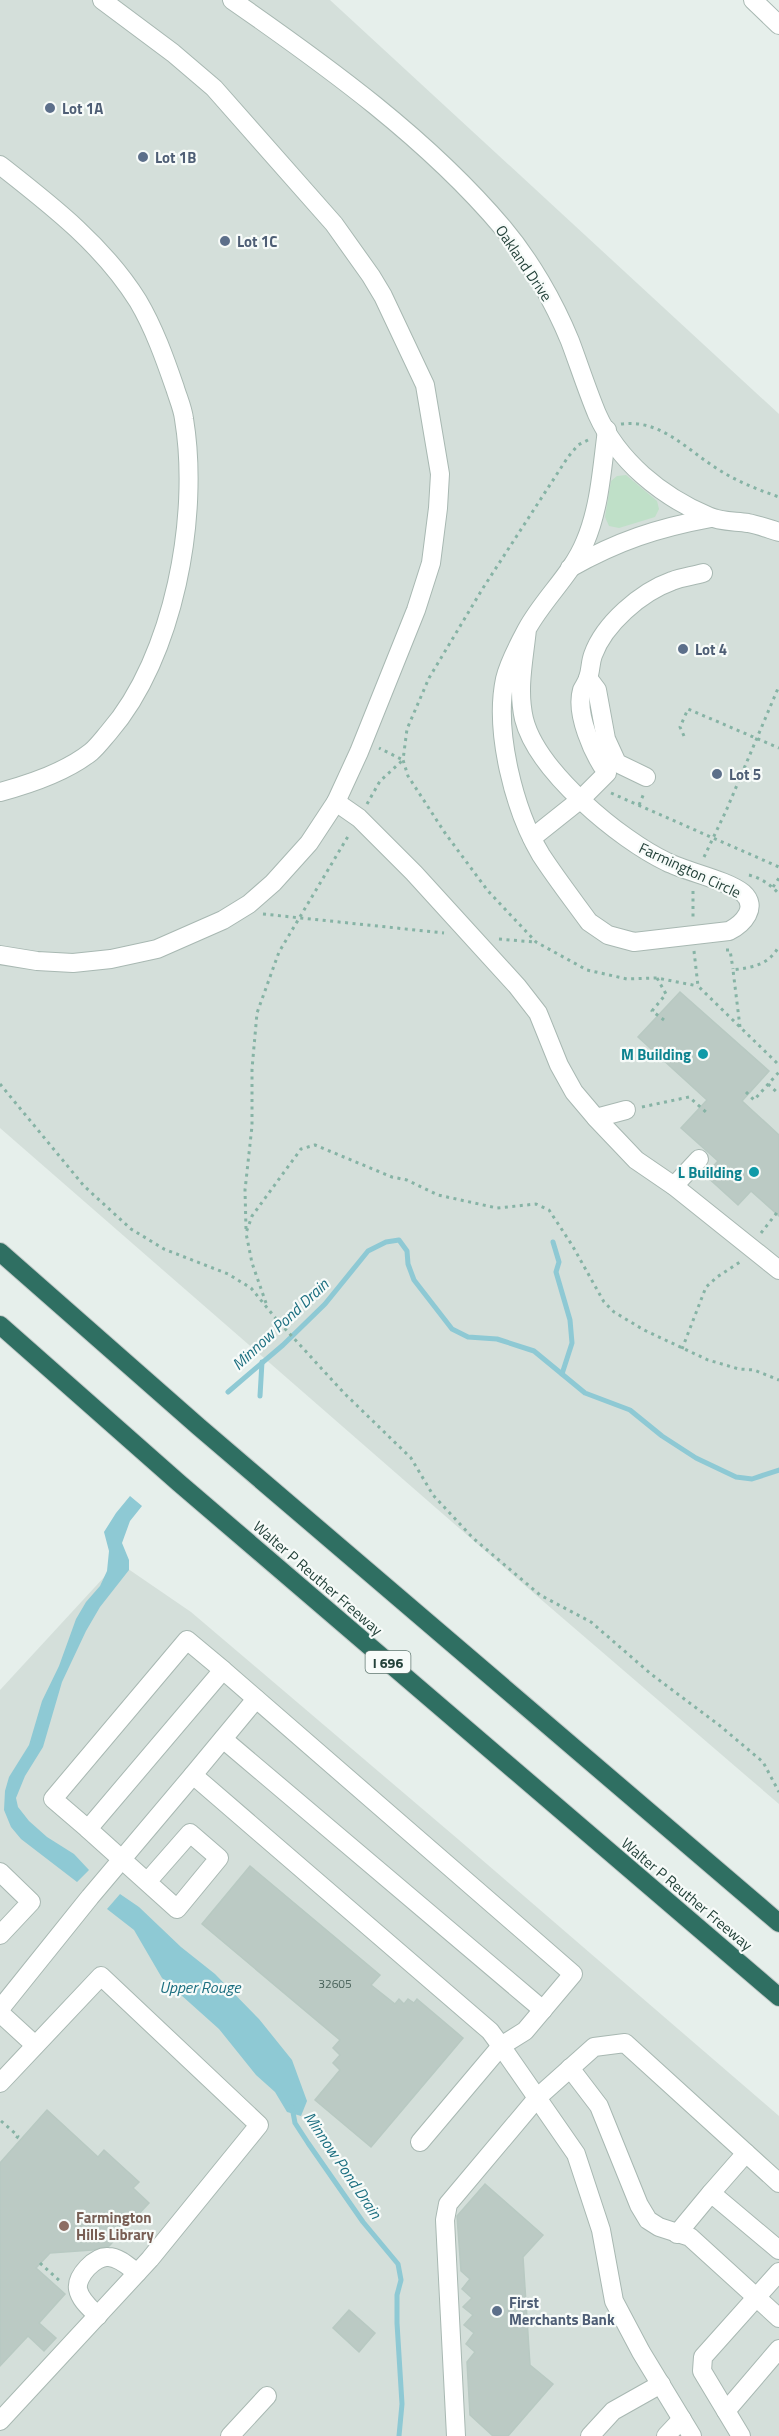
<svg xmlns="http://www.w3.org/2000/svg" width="779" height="2436" font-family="'Titillium Web',sans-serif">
<rect width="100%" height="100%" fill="#e6efeb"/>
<g fill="#d4dfda">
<path d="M 0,0 L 330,0 L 779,414 L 779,1804 L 537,1596 L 0,1128 Z"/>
<path d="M 118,1562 L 191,1612 L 459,1840 L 779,2116 L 779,2436 L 0,2436 L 0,1690 Z"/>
</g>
<path fill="#bfe0c8" d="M 626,475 L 657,501 L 659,509 L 655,517 L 619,528 L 609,526 L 605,517 L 611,481 L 617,476 Z"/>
<g fill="#8ec9d4">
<path d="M 130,1496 L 142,1506 L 130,1521 L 122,1543 L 129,1560 L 129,1570 L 100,1607 L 86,1631 L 62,1682 L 43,1747 L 25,1776 L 16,1798 L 18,1807 L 29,1821 L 47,1837 L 74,1854 L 89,1870 L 77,1882 L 21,1839 L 11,1827 L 4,1810 L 5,1791 L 9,1777 L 29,1745 L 42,1701 L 59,1666 L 76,1619 L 86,1602 L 100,1586 L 107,1571 L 109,1551 L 104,1532 L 116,1513 Z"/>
<path d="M 120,1894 L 139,1907 L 181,1947 L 215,1974 L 259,2019 L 292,2060 L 307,2101 L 301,2116 L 287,2112 L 275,2092 L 256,2075 L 219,2029 L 162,1978 L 134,1930 L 107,1909 Z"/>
</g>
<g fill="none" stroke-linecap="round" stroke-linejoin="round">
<g stroke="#8ec9d4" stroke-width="5">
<path d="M 553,1242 L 559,1262 L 556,1272 L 570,1320 L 572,1343 L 562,1374"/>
<path d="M 228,1392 L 283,1345 L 325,1304 L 368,1251 L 386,1242 L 399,1240 L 407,1251 L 408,1264 L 414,1280 L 452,1329 L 468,1337 L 497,1339 L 534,1351 L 585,1393 L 630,1410 L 662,1436 L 696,1458 L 736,1477 L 752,1479 L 779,1470"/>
<path d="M 260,1396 L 262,1362"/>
<path d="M 292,2107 L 295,2123 L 308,2143 L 363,2222 L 398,2264 L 401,2280 L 397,2295 L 397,2323 L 402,2404 L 399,2436"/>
</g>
</g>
<g fill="#bbcac4" stroke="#b8c9c2" stroke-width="1.5">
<path d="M 680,992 L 769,1071 L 742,1101 L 779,1135 L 779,1216 L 751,1191 L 738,1205 L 705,1175 L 718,1161 L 681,1128 L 707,1100 L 638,1037 Z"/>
<path d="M 250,1866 L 380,1975 L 371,1985 L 395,2004 L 399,1999 L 404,2004 L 408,1999 L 414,2003 L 417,1999 L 463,2038 L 371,2147 L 315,2100 L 340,2070 L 333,2063 L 340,2055 L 333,2048 L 340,2040 L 202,1924 Z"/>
<path d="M 47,2110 L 98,2157 L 104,2150 L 139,2182 L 133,2188 L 149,2203 L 109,2246 L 92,2250 L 50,2253 L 36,2268 L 65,2294 L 39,2323 L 56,2338 L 44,2351 L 28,2336 L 0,2366 L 0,2163 Z"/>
<path d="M 485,2184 L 543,2235 L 523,2257 L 530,2365 L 553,2384 L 508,2436 L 493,2436 L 470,2415 L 467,2362 L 475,2352 L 466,2344 L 474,2333 L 464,2325 L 473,2315 L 463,2307 L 472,2298 L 462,2289 L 470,2279 L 461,2271 L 457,2216 Z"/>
<path d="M 349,2310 L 375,2333 L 359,2352 L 333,2328 Z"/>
</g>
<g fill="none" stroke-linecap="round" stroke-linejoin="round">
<g stroke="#a8b8b2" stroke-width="20">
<g id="minor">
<path d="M 232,0 C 327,66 428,139 503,228 C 530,260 554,302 570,341 C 579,365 587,390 597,414 C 618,461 661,496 708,516 C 720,522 735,521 748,523 C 759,525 769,529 779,532"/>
<path d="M 753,0 L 779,25"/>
<path d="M 0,165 C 51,205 103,245 138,301 C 154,328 165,359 175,388 C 178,398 183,409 184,419 C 200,516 174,657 109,732 C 103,739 97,747 91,752 C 66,772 30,784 0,792"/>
<path d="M 570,568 C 618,541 657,528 711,518"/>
<path d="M 527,629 C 524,659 517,689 524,719 C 537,771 620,840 667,862 C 687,872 727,880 743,893 C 759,907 743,924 729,931 L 634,942 L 608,935 L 589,922 C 573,900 556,878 541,855 C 514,810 494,731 505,679 C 509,662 519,644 527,629 C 544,598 572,574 585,542 C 600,507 602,467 607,430"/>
<path d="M 588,678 L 597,690 L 606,739 L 617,763 L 646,777"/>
<path d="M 336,802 L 359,818 L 414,873 L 517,986 L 538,1013 L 559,1065 L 574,1092 L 596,1118 L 636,1160 L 674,1186 L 779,1270"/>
<path d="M 532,838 L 581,799 L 607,773 C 593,754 575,713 582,690 C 584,686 587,682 588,678 C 591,670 590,663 593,655 C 604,624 641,592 672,581 C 682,577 693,576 703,573"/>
<path d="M 0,955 L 37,961 L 73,963 L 111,959 L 157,949 L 223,920 L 249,904 L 273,883 L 309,843 L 336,802 L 359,752 L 416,610 L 431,563 L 438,508 L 440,474 L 425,385 L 383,296 L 371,276 L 334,224 L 214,88 L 173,53 L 102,0"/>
<path d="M 596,1118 L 626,1110"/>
<path d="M 674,1186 L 699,1159"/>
<path d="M 223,1739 L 543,2010"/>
<path d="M 193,1775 L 256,1699"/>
<path d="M 88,1829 L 53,1799 L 187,1640 L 223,1670"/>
<path d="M 0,1872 L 31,1902 L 0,1935"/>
<path d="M 147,1882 L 190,1833 L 219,1858 L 177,1909 L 88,1829 L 223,1670 L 573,1974 L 525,2031 L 501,2046 L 420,2142"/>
<path d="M 0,2009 L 90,1897 L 193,1775 L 490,2031 L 501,2046 L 576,2154 L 601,2230 L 614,2301 L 641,2352 L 692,2436"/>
<path d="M 0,2013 L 35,2045"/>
<path d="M 570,2068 L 599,2106 L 639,2205 L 648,2220 L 659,2227 L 690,2237 L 779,2318"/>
<path d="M 0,2083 L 101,1976 L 259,2125 L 150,2259 L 0,2421"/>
<path d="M 711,2193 L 746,2153"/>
<path d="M 677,2234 L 711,2193 L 779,2250"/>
<path d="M 98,2316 C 90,2308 80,2300 78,2289 C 76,2276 95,2256 108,2257 C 119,2257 128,2266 137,2273"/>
<path d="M 726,2411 L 779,2349"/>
<path d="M 230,2436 L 267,2396"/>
<path d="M 456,2436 L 445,2220 L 448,2204 L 538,2097 L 594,2047 L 625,2043 L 779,2183"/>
<path d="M 590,2436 L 613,2411 L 661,2384"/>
<path d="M 666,2436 L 682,2419"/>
<path d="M 741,2436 L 702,2371 L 703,2357 L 779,2272"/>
</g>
</g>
<g stroke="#c2cac8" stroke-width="20">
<g id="highway">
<path d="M 0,1252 L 199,1427 L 779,1923"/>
<path d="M 0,1325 L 179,1483 L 779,1997"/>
</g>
</g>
<g stroke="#86b3a5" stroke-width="3" stroke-dasharray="3 4.5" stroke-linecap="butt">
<path d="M 621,424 C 660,419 685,448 716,468 C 736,481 756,489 779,497"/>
<path d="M 588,440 L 578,445 L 568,457 L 483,588 L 429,678 L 407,729 L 403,760 L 408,776 L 445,833 L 488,891 L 536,942 L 587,970 L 627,979 L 657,978 L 698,986"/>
<path d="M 684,736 L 680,727 L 688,709 L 779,748"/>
<path d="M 611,793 L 779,867"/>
<path d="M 367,804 L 380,781 L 403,760 L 379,748"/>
<path d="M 639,805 L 644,793"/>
<path d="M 704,857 L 726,811 L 779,686"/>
<path d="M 749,875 C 761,878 771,885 779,894"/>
<path d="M 773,887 L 779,878"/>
<path d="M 693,891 L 693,917"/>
<path d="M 263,914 L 444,933"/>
<path d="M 499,939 L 534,942"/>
<path d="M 726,950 L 730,950 L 733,969"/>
<path d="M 694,951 L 698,986 L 779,1065"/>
<path d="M 657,978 L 666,994 L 652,1011 L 664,1020"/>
<path d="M 740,1027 L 733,970 C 753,967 769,965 779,946"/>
<path d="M 0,1084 L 84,1186 L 131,1229 L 164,1249 L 228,1274 L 251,1288 L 277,1320 L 344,1393 L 411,1458 L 433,1495 L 473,1538 L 540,1595 L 591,1622 L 651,1674 L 719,1725 L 763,1762 L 779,1792"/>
<path d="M 768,1084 L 779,1094"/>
<path d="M 746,1092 L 754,1100 L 779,1072"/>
<path d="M 642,1107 L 689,1097 L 707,1113"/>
<path d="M 246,1229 L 245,1190 L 252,1126 L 252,1069 L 257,1013 L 279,952 L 350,833"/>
<path d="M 761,1233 L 779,1210"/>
<path d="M 266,1303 L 252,1263 L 246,1233 L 252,1216 L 301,1149 L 315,1145 L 392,1177 L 407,1180 L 438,1195 L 497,1208 L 536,1204 L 549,1210 L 572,1245 L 604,1302 L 614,1312 L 644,1330 L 708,1360 L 739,1369 L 754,1370 L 779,1380"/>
<path d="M 682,1349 L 706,1287 L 717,1277 L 740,1262"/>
<path d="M 1,2121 L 18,2136 L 16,2139"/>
<path d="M 40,2263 L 61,2282"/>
</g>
<use href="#minor" stroke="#fff" stroke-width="18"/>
<use href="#highway" stroke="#2f6f62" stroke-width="18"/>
</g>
<g fill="#5c6f8a" stroke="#f7fbf9" stroke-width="2">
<circle cx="50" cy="108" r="6"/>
<circle cx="143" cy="157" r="6"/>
<circle cx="225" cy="241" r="6"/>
<circle cx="683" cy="649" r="6"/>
<circle cx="717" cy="774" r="6"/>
<circle cx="497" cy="2311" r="6"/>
</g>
<g fill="#0f9aa8" stroke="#f7fbf9" stroke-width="2">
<circle cx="703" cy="1054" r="6"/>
<circle cx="754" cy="1172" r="6"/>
</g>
<circle fill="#8d6e63" stroke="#f7fbf9" stroke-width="2" cx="64" cy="2226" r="6"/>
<g text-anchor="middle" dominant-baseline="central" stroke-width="4.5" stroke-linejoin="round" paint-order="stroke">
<g font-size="12" fill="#4a645c">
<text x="335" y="1983">32605</text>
</g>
<rect fill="#f7fbf9" stroke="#637a73" stroke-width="1.5" x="365.5" y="1651" width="45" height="22" rx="4.5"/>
<g font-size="14" font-weight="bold" fill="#24423a">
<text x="388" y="1662">I 696</text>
</g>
<g font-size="15" font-weight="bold" fill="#4e5e75" stroke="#f7fbf9" text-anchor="start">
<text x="62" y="108">Lot 1A</text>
<text x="155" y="157">Lot 1B</text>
<text x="237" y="241">Lot 1C</text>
<text x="695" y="649">Lot 4</text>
<text x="729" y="774">Lot 5</text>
<text x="509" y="2302">First<tspan x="509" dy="17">Merchants Bank</tspan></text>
</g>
<g font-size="15" fill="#24423a" stroke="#f7fbf9">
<text transform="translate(524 263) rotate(56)">Oakland Drive</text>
<text transform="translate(690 870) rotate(25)">Farmington Circle</text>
<text transform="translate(318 1578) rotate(41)">Walter P Reuther Freeway</text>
<text transform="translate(687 1894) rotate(40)">Walter P Reuther Freeway</text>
</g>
<g font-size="15" font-weight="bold" fill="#0d838f" stroke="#f7fbf9" text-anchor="end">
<text x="691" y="1054">M Building</text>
<text x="742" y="1172">L Building</text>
</g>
<g font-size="15" font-weight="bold" fill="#785e54" stroke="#f7fbf9" text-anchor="start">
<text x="76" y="2217">Farmington<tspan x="76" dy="17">Hills Library</tspan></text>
</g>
<g font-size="16" font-style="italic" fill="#1c6f80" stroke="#f7fbf9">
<text transform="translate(280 1324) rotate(-43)">Minnow Pond Drain</text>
<text x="200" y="1987">Upper Rouge</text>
<text transform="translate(343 2165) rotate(56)">Minnow Pond Drain</text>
</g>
</g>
</svg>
